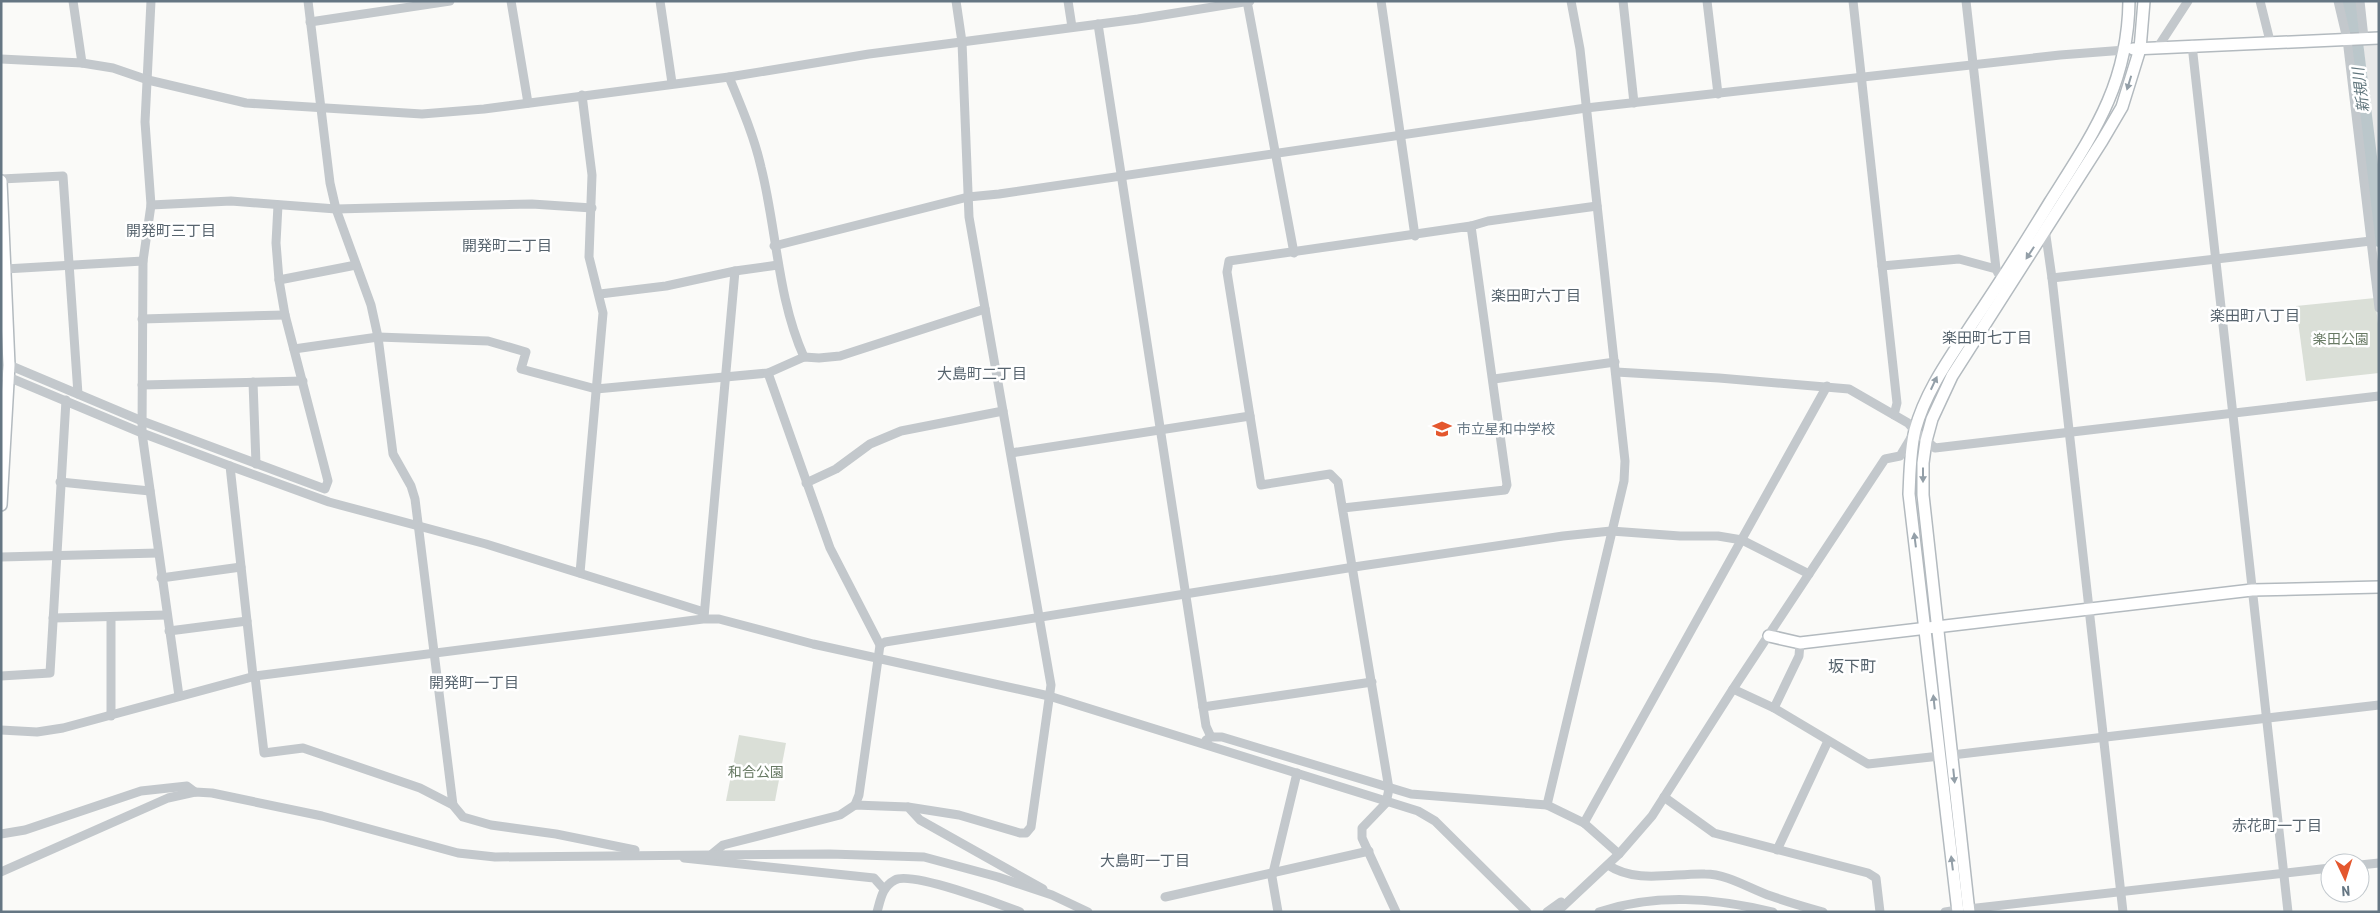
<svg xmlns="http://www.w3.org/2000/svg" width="2380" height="913" font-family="'Roboto Condensed','Noto Sans JP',sans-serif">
<rect width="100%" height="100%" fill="#fafaf8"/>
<path fill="#e8e9e9" d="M 2379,42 L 2379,191 L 2363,43 Z"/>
<g fill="#dadfd7">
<path d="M 2375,298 L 2379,333 L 2379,373 L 2306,381 L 2296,306 Z"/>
<path d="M 739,735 L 786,743 L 775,801 L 726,801 Z"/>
</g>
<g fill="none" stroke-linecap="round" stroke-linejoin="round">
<path stroke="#bbc7cb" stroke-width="16" d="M 2350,1 L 2379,239"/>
<g stroke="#b3babf" stroke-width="14">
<g id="secondary">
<path d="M 2133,49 L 2379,38"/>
<path d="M 1,181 L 9,365 L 1,505"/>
<path d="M 1769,636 L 1800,643 L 2252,590 L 2379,587"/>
<path d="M 1958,912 L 1909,494 C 1910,473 1910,451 1915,430 C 1926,390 1950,358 1972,324 C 1999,284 2025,243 2050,202 C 2093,134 2128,85 2129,1"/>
<path d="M 1969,912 L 1923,495 L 1923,463 L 1926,441 L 1932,419 L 1952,376 L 2102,141 L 2122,107 L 2140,49 L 2144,1"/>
</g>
</g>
<g stroke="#c3c8cc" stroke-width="9">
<path d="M 73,1 L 82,63"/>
<path d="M 151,1 L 145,122 L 151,205 L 143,261 L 142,433 L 179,696"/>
<path d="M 308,1 L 330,183 L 336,209 L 371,305 L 378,337 L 393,454 L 411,486 L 415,499 L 453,805"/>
<path d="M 511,1 L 528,103"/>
<path d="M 660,1 L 672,83"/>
<path d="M 1068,1 L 1072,27"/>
<path d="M 1247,1 L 1294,253"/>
<path d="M 1381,1 L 1415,236"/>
<path d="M 1623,1 L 1634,103"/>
<path d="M 1707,1 L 1718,94"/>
<path d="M 1853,1 L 1897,403 L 1894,415"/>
<path d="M 1966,1 L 1996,269"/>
<path d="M 2260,1 L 2270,41"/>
<path d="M 2338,1 L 2347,39"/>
<path d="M 2360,1 L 2364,38"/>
<path d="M 310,22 L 450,1"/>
<path d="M 1098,24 L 1203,707 L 1206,726 L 1211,737"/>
<path d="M 2347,39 L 2379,308"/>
<path d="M 2192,45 L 2288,912"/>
<path d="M 2158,47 L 2188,1"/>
<path d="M 1,59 L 82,63 L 113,68 L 148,80 L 246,103 L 422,114 L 484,109 L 729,77 L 869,54 L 1138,19 L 1250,1"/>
<path d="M 729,77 C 741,106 754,136 761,167 C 777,230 777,297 804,357"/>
<path d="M 1,179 L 63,176 L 78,394"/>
<path d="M 151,205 L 231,201 L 336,209 L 532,204 L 592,208"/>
<path d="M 1471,226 L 1488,221 L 1597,206"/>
<path d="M 2045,229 L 2052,278 L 2123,912"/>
<path d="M 774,246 L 968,197 L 999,194 L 1586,108 L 2060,55 L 2125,50"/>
<path d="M 1882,266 L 1959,259 L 1996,269 L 1998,273"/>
<path d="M 5,269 L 143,261"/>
<path d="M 2052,278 L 2371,241"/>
<path d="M 279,280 L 356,265"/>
<path d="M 600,294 L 666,286 L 735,271 L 778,265"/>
<path d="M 142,319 L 285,315"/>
<path d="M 294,349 L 378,337 L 488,341 L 526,352 L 521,369 L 596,389 L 768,373 L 804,357 L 819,358 L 840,356 L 985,309"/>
<path d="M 9,365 L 142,421 L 325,489 L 328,481 L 285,315 L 279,280 L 276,243 L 278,205"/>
<path d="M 1616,372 L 1719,378 L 1849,389 L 1908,423 L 1915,431 L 1935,448 L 2379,396"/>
<path d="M 768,373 L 830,548 L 880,645 L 859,795 L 855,805"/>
<path d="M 1,374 L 142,433 L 230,466 L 253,676"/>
<path d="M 1494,379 L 1615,362"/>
<path d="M 253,382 L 256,464"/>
<path d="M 142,385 L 303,381"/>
<path d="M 1011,453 L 1250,416"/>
<path d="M 230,466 L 329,502 L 486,544 L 704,612"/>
<path d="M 60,482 L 150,491"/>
<path d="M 806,483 L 836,469 L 870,444 L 901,431 L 1003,411"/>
<path d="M 1343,508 L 1505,490 L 1507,485 L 1471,226 L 1229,261 L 1227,272 L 1261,485 L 1330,474 L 1338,482 L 1389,789 L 1386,803 L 1362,828 L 1362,838 L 1396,912"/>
<path d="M 1,557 L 158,553"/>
<path d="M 580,573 L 603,313 L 589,257 L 592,175 L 582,95"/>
<path d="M 161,578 L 241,567"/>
<path d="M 111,617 L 111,716"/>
<path d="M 704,617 L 735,271"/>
<path d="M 53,618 L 167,615"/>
<path d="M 169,631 L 247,621"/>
<path d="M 880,645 L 885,642 L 1354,567 L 1563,536 L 1611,531 L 1680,536 L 1718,536 L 1742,540 L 1809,574"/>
<path d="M 1,676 L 50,673 L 66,400"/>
<path d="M 255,676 L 264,753 L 303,748 L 420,788 L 453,805 L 463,817 L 491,825 L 556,834 L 635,850"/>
<path d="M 1733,689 L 1774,708 L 1868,764 L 1940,756"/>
<path d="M 1203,707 L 1372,682"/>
<path d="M 1774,708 L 1799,656 L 1800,643"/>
<path d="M 1,730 L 37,732 L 63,728 L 255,676 L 703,619 L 719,619 L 813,644 L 1049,696 L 1418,811 L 1435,821 L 1527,912"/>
<path d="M 1206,740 L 1211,737 L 1222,737 L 1411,794 L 1547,805 L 1584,823 L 1619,854"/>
<path d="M 1952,755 L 2379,705"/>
<path d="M 1664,797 L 1714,833 L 1868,873 L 1876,878 L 1880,912"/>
<path d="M 1547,805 L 1624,481 L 1625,461 L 1580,49 L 1571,1"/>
<path d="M 908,807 L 959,815 L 1020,833 L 1026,833 L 1031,827 L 1051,685 L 969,217 L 962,42 L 956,1"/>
<path d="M 1584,823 L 1827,386"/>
<path d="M 1,834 L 25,830 L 141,791 L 187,786 L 195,792"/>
<path d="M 1777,850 L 1828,741"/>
<path d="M 712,854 L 723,845 L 840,815 L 855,805 L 908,807 L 920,820 L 1043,889"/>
<path d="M 684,858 L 874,878 L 883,888"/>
<path d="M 1608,865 C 1636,884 1673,873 1705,874 C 1728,874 1750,889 1771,896 C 1788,902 1805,907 1823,912"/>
<path d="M 2360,865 L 2379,863"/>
<path d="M 1,872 L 168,798 L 195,792 L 212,793 L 322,816 L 458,853 L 495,857 L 830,854 L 924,857 L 998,877 L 1052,895 L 1088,912"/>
<path d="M 1165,897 L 1369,851"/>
<path d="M 1968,909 L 2330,868"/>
<path d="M 877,912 C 881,898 882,887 895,880 C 911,871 1000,904 1020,912"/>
<path d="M 1278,912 L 1272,877 L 1297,773"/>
<path d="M 1547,912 L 1561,902"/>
<path d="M 1557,912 L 1619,854 L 1652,816 L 1733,689 L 1885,459 L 1900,456 L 1912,436"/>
<path d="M 1599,912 C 1656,893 1715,898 1773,912"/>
<path d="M 1945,912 L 1958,910"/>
</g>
<use href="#secondary" stroke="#fff" stroke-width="11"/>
</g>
<defs><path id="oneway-solid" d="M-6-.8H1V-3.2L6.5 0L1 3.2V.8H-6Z" transform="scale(1.25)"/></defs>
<g fill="#939fa8">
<use href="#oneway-solid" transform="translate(2129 83) rotate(107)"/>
<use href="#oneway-solid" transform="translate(2030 253) rotate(123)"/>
<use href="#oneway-solid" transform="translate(1934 383) rotate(-65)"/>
<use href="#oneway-solid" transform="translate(1923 475) rotate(90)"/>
<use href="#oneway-solid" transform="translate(1915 540) rotate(-97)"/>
<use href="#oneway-solid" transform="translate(1934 702) rotate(-96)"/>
<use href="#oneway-solid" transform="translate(1954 776) rotate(84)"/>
<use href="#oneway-solid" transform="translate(1952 863) rotate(-97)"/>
</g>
<defs>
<g id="school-bare" transform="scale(1.5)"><path d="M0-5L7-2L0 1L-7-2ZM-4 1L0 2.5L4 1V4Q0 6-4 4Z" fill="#e4572e" stroke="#fff" stroke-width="2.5" paint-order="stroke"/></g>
</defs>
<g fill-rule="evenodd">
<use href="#school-bare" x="1442" y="429"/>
</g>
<g text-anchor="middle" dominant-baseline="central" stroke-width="5" stroke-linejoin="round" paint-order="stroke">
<g font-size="14" fill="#687a64" stroke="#fff">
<text x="2341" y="339">楽田公園</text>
<text x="756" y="772">和合公園</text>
</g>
<g font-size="14" fill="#657683" stroke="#fff" text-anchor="start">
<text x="1457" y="429">市立星和中学校</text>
</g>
<g font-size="15" font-style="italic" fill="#60757c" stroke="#fff">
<text transform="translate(2361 90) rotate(-97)">新規川</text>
</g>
<g font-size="15" fill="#57646e" stroke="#fff">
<text x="171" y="231">開発町三丁目</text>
<text x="507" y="246">開発町二丁目</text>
<text x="1536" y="296">楽田町六丁目</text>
<text x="2255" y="316">楽田町八丁目</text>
<text x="1987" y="338">楽田町七丁目</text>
<text x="982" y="374">大島町二丁目</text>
<text x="474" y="683">開発町一丁目</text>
<text x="2277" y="826">赤花町一丁目</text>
<text x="1145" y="861">大島町一丁目</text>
</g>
<g font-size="16" fill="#57646e" stroke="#fff">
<text x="1852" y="666">坂下町</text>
</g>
</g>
<rect width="2380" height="913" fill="none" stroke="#657683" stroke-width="5"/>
<g transform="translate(2345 878) rotate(176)"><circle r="24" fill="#ffffff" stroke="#c1c8cd"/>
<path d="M0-4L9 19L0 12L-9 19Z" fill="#e4572e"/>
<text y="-8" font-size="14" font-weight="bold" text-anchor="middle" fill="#657683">N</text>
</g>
</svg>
